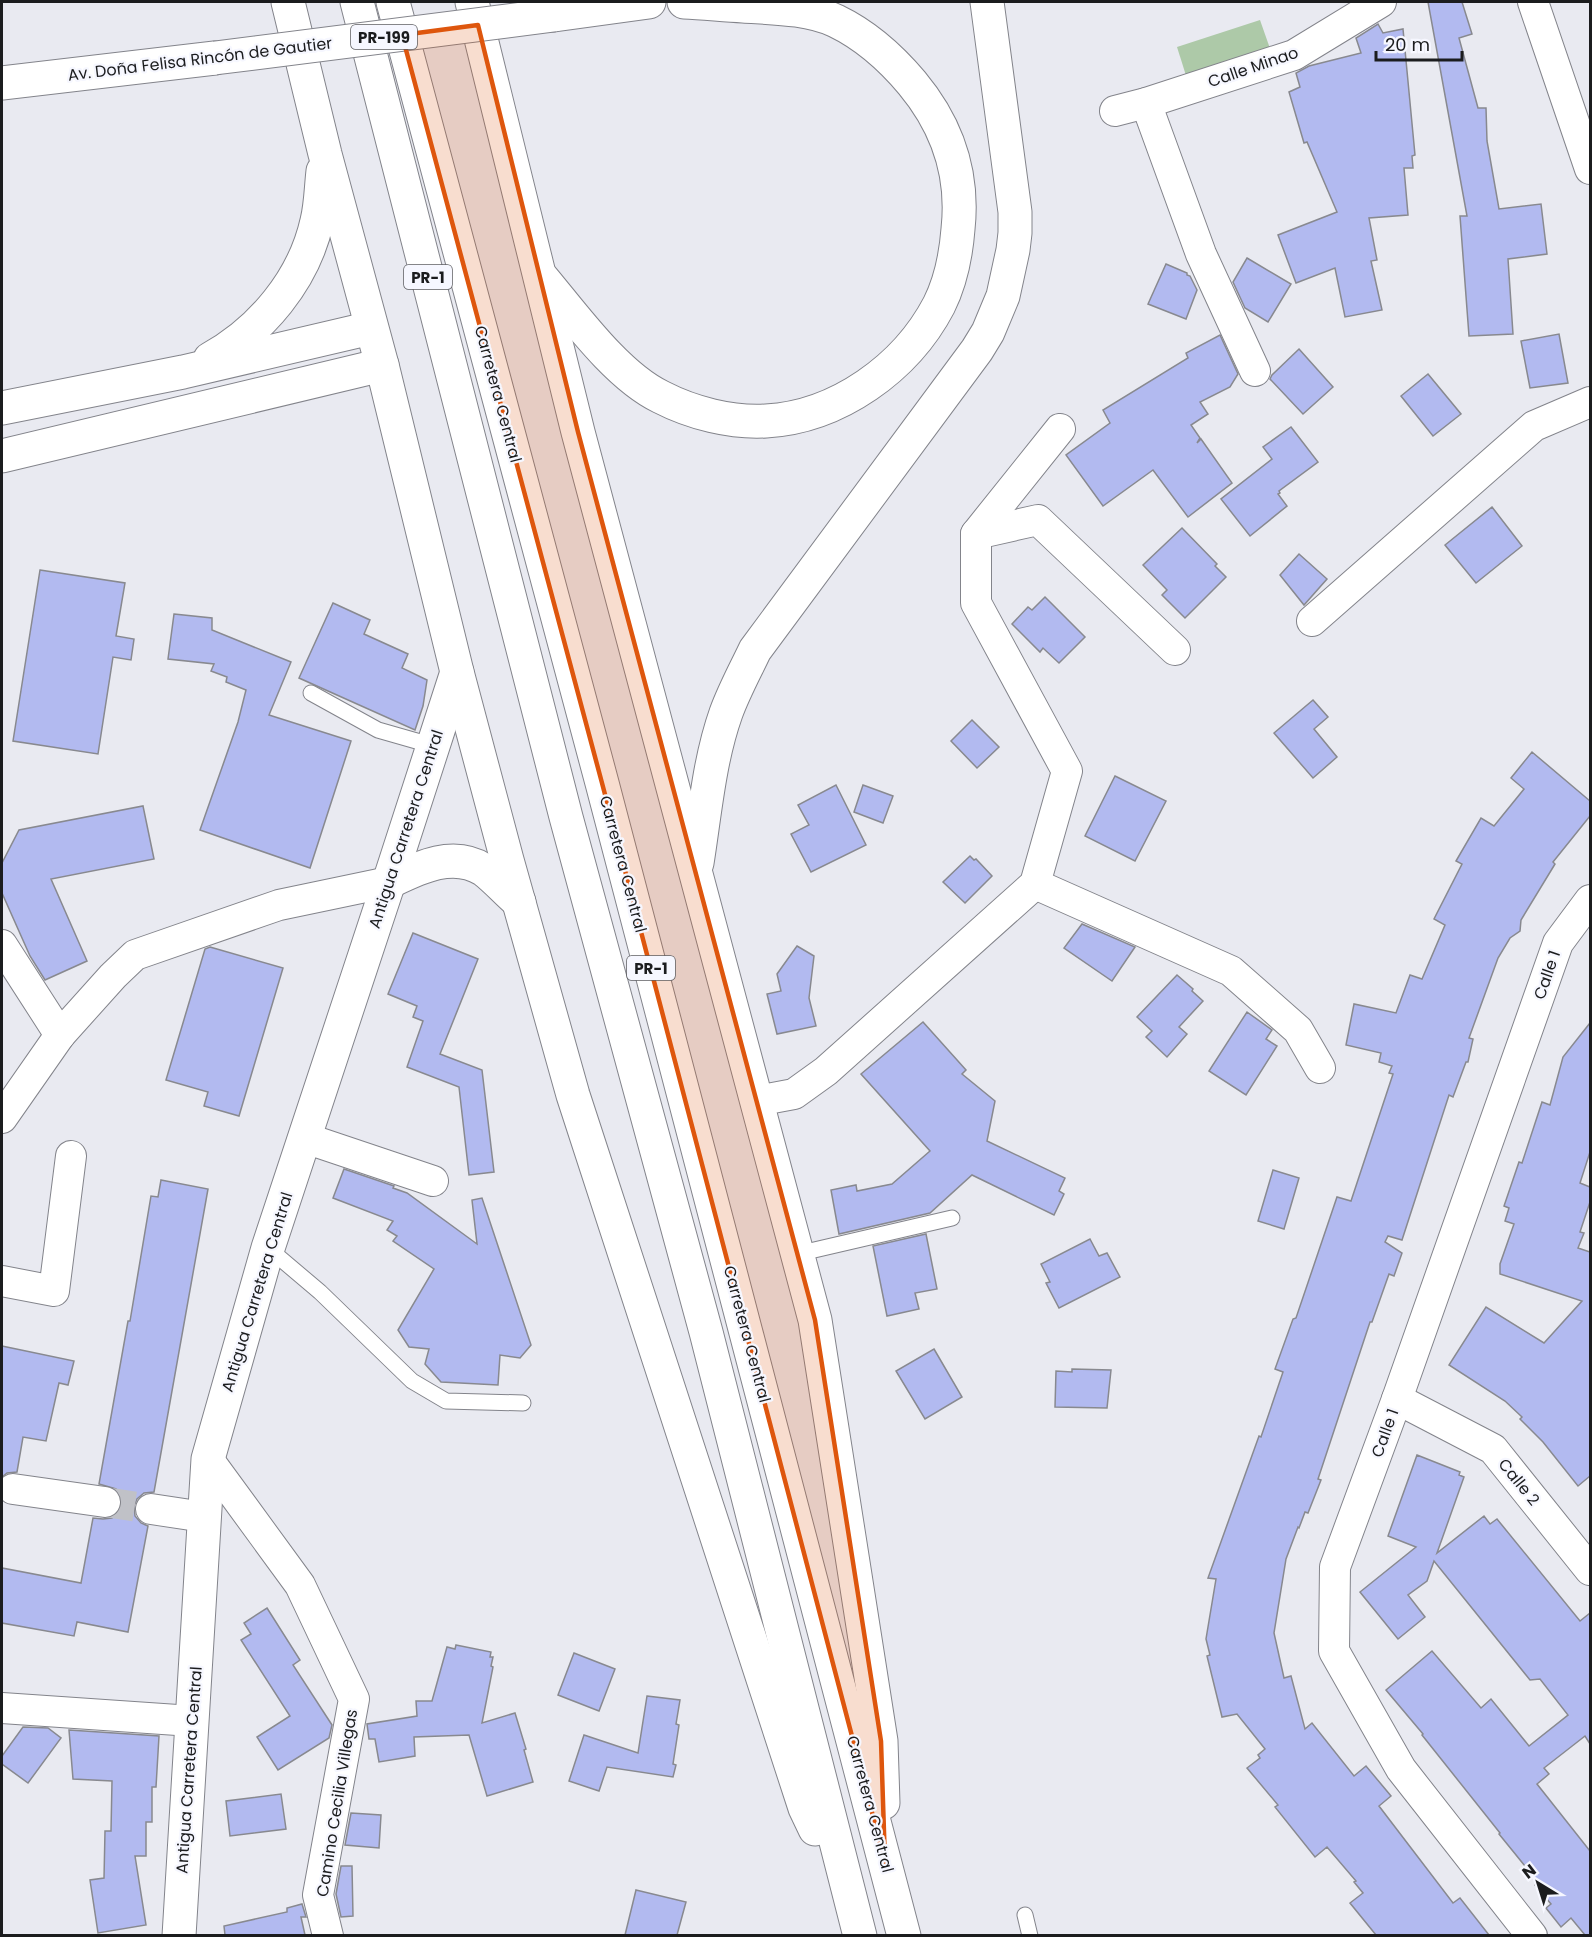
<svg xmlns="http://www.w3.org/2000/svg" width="1592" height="1937" font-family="Poppins,sans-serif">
<rect width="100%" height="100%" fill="#e9eaf1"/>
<path fill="#adc9a8" d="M 1260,20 L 1273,57 L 1189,85 L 1177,47 Z"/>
<g fill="#b2baf0" stroke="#88898f" stroke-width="1.5">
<path d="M 1428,2 L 1462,2 L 1472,34 L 1459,38 L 1478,108 L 1486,108 L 1487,141 L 1499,209 L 1541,204 L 1547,254 L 1508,259 L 1513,334 L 1469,336 L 1460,216 L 1467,216 Z"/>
<path d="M 1378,24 L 1383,33 L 1403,29 L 1415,155 L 1412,156 L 1413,168 L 1404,168 L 1408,215 L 1369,218 L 1377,260 L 1371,261 L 1382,310 L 1345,317 L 1335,268 L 1296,283 L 1278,235 L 1337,212 L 1307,142 L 1304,143 L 1289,92 L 1300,87 L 1296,73 L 1309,66 L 1361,53 L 1356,38 Z"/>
<path d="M 1247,258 L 1291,284 L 1268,322 L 1245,308 L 1233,282 Z"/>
<path d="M 1166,264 L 1187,273 L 1187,275 L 1190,276 L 1197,290 L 1186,319 L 1148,304 Z"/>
<path d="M 1559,334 L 1568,383 L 1530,388 L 1521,341 Z"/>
<path d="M 1220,335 L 1238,374 L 1230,387 L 1200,402 L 1208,414 L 1191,425 L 1200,438 L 1197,443 L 1201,439 L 1232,483 L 1188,517 L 1153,470 L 1103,506 L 1066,455 L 1110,423 L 1103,410 L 1188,358 L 1186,353 Z"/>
<path d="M 1299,349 L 1333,387 L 1303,414 L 1270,379 L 1272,375 Z"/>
<path d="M 1428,374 L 1461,414 L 1433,436 L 1401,396 Z"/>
<path d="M 1291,427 L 1318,462 L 1279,491 L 1280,493 L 1278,494 L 1287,506 L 1250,536 L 1221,499 L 1272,459 L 1263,447 Z"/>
<path d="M 1492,507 L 1522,546 L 1476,583 L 1445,545 Z"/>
<path d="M 1182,528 L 1217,564 L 1215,566 L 1226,577 L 1185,618 L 1162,595 L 1167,590 L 1143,565 Z"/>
<path d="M 1299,554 L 1327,579 L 1304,605 L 1280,575 Z"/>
<path d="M 40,570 L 125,583 L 116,636 L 134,639 L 131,660 L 113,657 L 98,754 L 13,741 Z"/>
<path d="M 1045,597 L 1085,637 L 1059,663 L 1043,648 L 1040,652 L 1012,624 L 1028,607 L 1032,610 Z"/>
<path d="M 333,603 L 370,620 L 364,634 L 408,654 L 402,668 L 427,680 L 423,706 L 415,730 L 299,678 Z"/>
<path d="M 174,614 L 212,618 L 212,630 L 291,662 L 269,715 L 351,741 L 310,868 L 200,830 L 238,722 L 246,690 L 226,682 L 227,677 L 211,671 L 214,664 L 168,659 Z"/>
<path d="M 1313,700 L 1328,717 L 1314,729 L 1337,757 L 1313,778 L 1274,733 Z"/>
<path d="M 972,720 L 999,747 L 977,768 L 951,741 Z"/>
<path d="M 1532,752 L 1590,801 L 1590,816 L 1553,862 L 1555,864 L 1521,920 L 1520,931 L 1510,938 L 1498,958 L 1469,1038 L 1473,1039 L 1468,1062 L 1466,1062 L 1453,1097 L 1449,1095 L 1402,1240 L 1388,1236 L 1385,1242 L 1402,1253 L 1394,1276 L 1389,1274 L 1372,1322 L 1370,1322 L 1318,1479 L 1321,1480 L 1308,1513 L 1305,1512 L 1299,1528 L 1298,1527 L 1286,1559 L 1274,1633 L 1284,1678 L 1291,1676 L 1305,1729 L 1312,1723 L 1354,1776 L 1366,1766 L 1391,1796 L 1379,1806 L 1453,1903 L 1460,1898 L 1489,1935 L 1376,1935 L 1350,1903 L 1363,1893 L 1354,1882 L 1356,1881 L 1327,1847 L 1315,1857 L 1275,1807 L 1278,1805 L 1247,1768 L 1260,1758 L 1258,1755 L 1265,1749 L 1237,1714 L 1222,1717 L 1207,1656 L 1210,1655 L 1206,1639 L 1216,1579 L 1208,1578 L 1259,1436 L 1261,1437 L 1283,1372 L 1275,1369 L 1293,1319 L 1296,1318 L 1337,1197 L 1351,1201 L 1393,1074 L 1389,1073 L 1392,1066 L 1379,1062 L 1381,1053 L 1346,1045 L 1354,1004 L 1396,1013 L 1410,975 L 1422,979 L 1445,925 L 1434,919 L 1462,864 L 1456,861 L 1481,818 L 1494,826 L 1524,789 L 1511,778 Z"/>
<path d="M 1115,776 L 1166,801 L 1135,861 L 1085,836 Z"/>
<path d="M 836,785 L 866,845 L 811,872 L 791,834 L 809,825 L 798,805 Z"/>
<path d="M 863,785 L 893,796 L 883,823 L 854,812 Z"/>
<path d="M 143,806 L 154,859 L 51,879 L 87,961 L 45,980 L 30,956 L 2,893 L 2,863 L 19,830 Z"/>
<path d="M 970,856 L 974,860 L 976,859 L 992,876 L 965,903 L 943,882 Z"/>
<path d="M 1082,924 L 1135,947 L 1112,981 L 1064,948 Z"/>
<path d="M 413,933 L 478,959 L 440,1054 L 482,1070 L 494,1172 L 469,1175 L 459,1087 L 407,1067 L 423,1021 L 413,1017 L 417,1006 L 388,994 Z"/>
<path d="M 797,946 L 814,956 L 809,998 L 816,1026 L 777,1034 L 767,994 L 781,991 L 777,974 Z"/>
<path d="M 210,947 L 283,968 L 239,1116 L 204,1106 L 208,1092 L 166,1080 L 205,949 Z"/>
<path d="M 1177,975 L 1193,989 L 1192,991 L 1203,1001 L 1179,1027 L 1187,1034 L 1167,1057 L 1146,1037 L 1152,1031 L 1137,1017 Z"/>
<path d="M 1247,1012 L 1272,1030 L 1266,1039 L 1277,1046 L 1246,1095 L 1209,1071 Z"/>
<path d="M 923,1022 L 966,1070 L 962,1074 L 995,1101 L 987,1141 L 1065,1178 L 1059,1191 L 1064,1194 L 1054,1215 L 972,1175 L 930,1213 L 839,1234 L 831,1190 L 856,1185 L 857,1191 L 892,1184 L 930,1151 L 861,1074 Z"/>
<path d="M 1590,1023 L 1590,1152 L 1580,1183 L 1590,1187 L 1590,1202 L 1580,1232 L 1584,1233 L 1578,1248 L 1590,1252 L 1590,1476 L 1578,1486 L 1543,1442 L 1520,1419 L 1522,1417 L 1505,1401 L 1449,1365 L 1486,1307 L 1544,1343 L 1582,1301 L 1500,1274 L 1500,1264 L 1514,1224 L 1505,1221 L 1509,1208 L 1504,1206 L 1519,1162 L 1522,1163 L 1542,1102 L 1550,1105 L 1563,1057 Z"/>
<path d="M 344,1169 L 394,1186 L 393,1188 L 407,1193 L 477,1244 L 472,1200 L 482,1198 L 531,1345 L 520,1358 L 500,1355 L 498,1385 L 441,1382 L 425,1364 L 429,1349 L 409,1347 L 398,1330 L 434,1269 L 393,1241 L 397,1236 L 387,1230 L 393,1221 L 333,1198 Z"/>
<path d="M 1273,1170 L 1299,1178 L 1284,1229 L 1258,1221 Z"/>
<path d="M 161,1180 L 208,1189 L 154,1492 L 144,1493 L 137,1499 L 134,1506 L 135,1516 L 141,1523 L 148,1526 L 128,1632 L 77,1622 L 74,1636 L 2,1623 L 2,1568 L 81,1583 L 93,1518 L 103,1519 L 112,1518 L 119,1512 L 122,1505 L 121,1496 L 116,1489 L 99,1484 L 128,1321 L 130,1321 L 151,1196 L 158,1197 Z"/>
<path d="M 926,1234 L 937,1289 L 915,1293 L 919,1309 L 887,1316 L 873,1246 Z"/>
<path d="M 1090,1239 L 1099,1256 L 1107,1253 L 1120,1277 L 1059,1308 L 1046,1283 L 1050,1282 L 1041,1264 Z"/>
<path d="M 2,1346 L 74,1361 L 68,1385 L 59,1383 L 46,1441 L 23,1437 L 17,1472 L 7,1473 L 2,1477 Z"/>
<path d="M 934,1349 L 962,1397 L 925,1419 L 896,1371 Z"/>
<path d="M 1072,1369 L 1111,1370 L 1107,1408 L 1055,1407 L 1056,1371 L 1072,1372 Z"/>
<path d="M 1417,1455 L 1460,1472 L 1459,1475 L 1464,1477 L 1437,1553 L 1484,1516 L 1490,1524 L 1497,1519 L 1580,1621 L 1590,1613 L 1590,1744 L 1585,1736 L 1544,1768 L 1549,1774 L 1537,1784 L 1590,1851 L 1590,1935 L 1585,1935 L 1571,1918 L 1561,1927 L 1546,1908 L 1551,1904 L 1535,1885 L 1538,1882 L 1499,1834 L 1500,1833 L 1422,1735 L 1423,1734 L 1386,1690 L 1432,1651 L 1481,1708 L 1491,1699 L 1529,1746 L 1568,1715 L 1540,1679 L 1530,1680 L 1434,1561 L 1427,1581 L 1408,1595 L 1425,1617 L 1398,1639 L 1360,1592 L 1416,1547 L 1388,1536 Z"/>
<path d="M 267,1608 L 300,1660 L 293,1665 L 332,1725 L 329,1738 L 278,1770 L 257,1737 L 290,1716 L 241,1640 L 251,1634 L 244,1623 Z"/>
<path d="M 456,1645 L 491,1652 L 490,1657 L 493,1657 L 491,1666 L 493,1667 L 482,1723 L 515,1713 L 526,1749 L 524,1750 L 533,1782 L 487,1796 L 469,1735 L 414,1737 L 415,1756 L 379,1762 L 375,1739 L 369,1739 L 367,1724 L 417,1716 L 416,1701 L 432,1701 L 447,1647 L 455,1649 Z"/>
<path d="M 574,1653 L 615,1669 L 599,1711 L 558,1695 Z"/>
<path d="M 647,1696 L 680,1700 L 676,1724 L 679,1725 L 673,1764 L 676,1765 L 673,1777 L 607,1767 L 599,1791 L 569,1781 L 584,1735 L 638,1753 Z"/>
<path d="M 23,1727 L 48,1728 L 61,1738 L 28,1783 L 2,1764 L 2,1756 Z"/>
<path d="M 69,1730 L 159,1736 L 156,1787 L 152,1787 L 152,1822 L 146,1822 L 146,1856 L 135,1856 L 146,1925 L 98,1933 L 90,1880 L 104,1878 L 105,1831 L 111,1831 L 112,1781 L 73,1779 Z"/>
<path d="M 281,1794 L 286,1829 L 230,1836 L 226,1801 Z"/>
<path d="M 351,1813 L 381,1815 L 379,1848 L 345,1845 Z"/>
<path d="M 341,1866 L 352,1866 L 353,1916 L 341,1917 L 336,1894 Z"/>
<path d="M 636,1890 L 686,1902 L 677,1935 L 625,1935 Z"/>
<path d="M 302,1904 L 306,1917 L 301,1917 L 305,1935 L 225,1935 L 224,1926 L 287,1912 L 287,1908 Z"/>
</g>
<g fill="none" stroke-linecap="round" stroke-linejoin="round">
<path stroke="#c0c1c7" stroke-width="30" stroke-dasharray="30 15" stroke-linecap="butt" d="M 105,1502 L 151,1509"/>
<g stroke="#83848b" stroke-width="17">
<g id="lane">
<path d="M 311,693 L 378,730 L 434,746"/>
<path d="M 268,1248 L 320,1292 L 412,1381 L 446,1401 L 523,1403"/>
<path d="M 797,1254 L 952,1218"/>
<path d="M 1025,1915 L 1030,1936"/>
</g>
</g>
<g stroke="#83848b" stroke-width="32">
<g id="street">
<path d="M 1533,2 L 1590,169"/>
<path d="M 1146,103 L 1201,254 L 1255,371"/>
<path d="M 1115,111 L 1146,103 L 1294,55 L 1381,2"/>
<path d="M 976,534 L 1038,520 L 1175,650"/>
<path d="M 1312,621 L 1534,426 L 1590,402"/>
<path d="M 1035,884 L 1231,971 L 1298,1030 L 1320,1068"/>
<path d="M 2,945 L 60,1035"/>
<path d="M 757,1101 L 794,1094 L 826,1071 L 1035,884 L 1067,771 L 976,603 L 976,534 L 1060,429"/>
<path d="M 2,1118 L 60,1035 L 113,976 L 135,955 L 279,905 L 389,882"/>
<path d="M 305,1138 L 433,1181"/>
<path d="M 2,1281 L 54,1291 L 71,1156"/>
<path d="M 1397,1399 L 1493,1449 L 1590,1570"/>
<path d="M 208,1459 L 300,1585 L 354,1699 L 318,1895 L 328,1936"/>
<path d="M 13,1489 L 105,1502"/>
<path d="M 151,1509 L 204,1517"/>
<path d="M 2,1708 L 192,1721"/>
<path d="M 1532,1936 L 1401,1769 L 1334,1651 L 1335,1567 L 1397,1399 L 1558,943 L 1590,900"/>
</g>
</g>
<g stroke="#83848b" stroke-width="35">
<g id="secondary">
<path d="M 389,882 C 418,868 453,850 484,870 C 496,879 507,892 519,902"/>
<path d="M 179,1936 L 208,1459 L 268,1248 L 389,882 L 457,672"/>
</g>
</g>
<g stroke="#83848b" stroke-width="35">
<g id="primary">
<path d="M 554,15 L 649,2"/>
<path d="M 2,83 L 215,58"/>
</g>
</g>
<g stroke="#83848b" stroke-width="35">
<g id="highway">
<path d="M 288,2 L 325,154 L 382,365 L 457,672 L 507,860 L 573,1095 L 805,1808 L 815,1829"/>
<path d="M 357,2 L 566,817 L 706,1332 L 860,1936"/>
<path d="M 393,2 L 602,783 L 904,1936"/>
<path d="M 472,2 L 578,432 L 815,1320 L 881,1741 L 883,1803"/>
<path d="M 543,279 C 574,316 617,376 661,397 C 692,413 731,423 766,421 C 838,417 906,368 939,305 C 951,281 956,255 958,229 C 964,174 947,125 912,83 C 891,58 865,35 836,21 C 808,8 773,8 743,6 C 724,5 704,3 684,2"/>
<path d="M 210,359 C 261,331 304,280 317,221 C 321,205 321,188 323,171"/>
<path d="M 2,408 L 183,372 L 371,328"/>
<path d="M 2,456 L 382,365"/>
<path d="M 697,863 C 705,813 709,761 726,713 C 734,691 745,671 755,650 L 977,350 L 988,332 L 1003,296 L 1013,250 L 1015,233 L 1015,212 L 987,2"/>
</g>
</g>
<use href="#lane" stroke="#fff" stroke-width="15"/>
<use href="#street" stroke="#fff" stroke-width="30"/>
<use href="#secondary" stroke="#fff" stroke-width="33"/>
<use href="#primary" stroke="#fff" stroke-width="33"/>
<use href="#highway" stroke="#fff" stroke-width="33"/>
<g stroke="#83848b" stroke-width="35" stroke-linecap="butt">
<path id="primary-bridge" d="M 215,58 L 554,15"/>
</g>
<use href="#primary-bridge" stroke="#fff" stroke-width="33"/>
</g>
<path fill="#de560d" fill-opacity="0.2" stroke="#de560d" stroke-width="4.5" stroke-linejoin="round" d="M 478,25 L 578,432 L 815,1320 L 881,1741 L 885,1862 L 602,783 L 402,35 Z"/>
<g text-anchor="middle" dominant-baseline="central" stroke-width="4.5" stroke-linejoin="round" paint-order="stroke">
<g fill="#f6f7ff" stroke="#5d5e62" stroke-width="1.5">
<rect x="351" y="25" width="66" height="24" rx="4.5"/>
<rect x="404" y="265" width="48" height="24" rx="4.5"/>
<rect x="627" y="956" width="48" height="24" rx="4.5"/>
</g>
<g font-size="15" font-weight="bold" fill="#1b1c1e">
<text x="384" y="37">PR-199</text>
<text x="428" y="277">PR-1</text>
<text x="651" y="968">PR-1</text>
</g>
<g font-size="16" fill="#1b1c1e" stroke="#f6f7ff">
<text transform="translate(200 59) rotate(-7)">Av. Doña Felisa Rincón de Gautier</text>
<text transform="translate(1253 67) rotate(-19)">Calle Minao</text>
<text transform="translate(498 394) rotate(75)">Carretera Central</text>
<text transform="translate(406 829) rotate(-72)">Antigua Carretera Central</text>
<text transform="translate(623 864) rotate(75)">Carretera Central</text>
<text transform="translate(1547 975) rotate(-71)">Calle 1</text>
<text transform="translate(257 1292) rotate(-73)">Antigua Carretera Central</text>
<text transform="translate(747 1334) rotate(75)">Carretera Central</text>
<text transform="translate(1385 1433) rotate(-70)">Calle 1</text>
<text transform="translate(1519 1482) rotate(51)">Calle 2</text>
<text transform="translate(189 1770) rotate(-86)">Antigua Carretera Central</text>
<text transform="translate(337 1803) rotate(-81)">Camino Cecilia Villegas</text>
<text transform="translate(870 1804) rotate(75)">Carretera Central</text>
</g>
</g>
<rect width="1592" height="1937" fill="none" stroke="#1b1c1e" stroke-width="6"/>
<g transform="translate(1538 1883) rotate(322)" stroke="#f6f7ff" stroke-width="4.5" paint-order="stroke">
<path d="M0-4.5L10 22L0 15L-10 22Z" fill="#1b1c1e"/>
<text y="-9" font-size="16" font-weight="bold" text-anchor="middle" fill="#1b1c1e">N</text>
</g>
<path d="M1376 51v9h86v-9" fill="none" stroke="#1b1c1e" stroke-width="3"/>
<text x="1385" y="51" font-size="18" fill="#1b1c1e" stroke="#f6f7ff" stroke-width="4.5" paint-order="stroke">20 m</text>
</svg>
